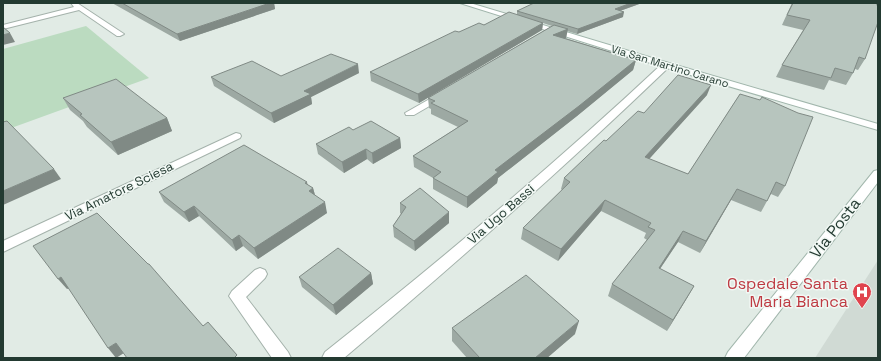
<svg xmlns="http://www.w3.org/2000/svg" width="881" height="361" font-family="'Space Grotesk',sans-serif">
<rect width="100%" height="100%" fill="#e1ebe5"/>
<path fill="#d0dad4" d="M 878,260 L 878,358 L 815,358 Z"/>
<path fill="#bbdbc0" d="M 86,26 L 149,78 L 3,131 L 3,49 Z"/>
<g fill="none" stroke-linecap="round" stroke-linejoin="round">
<g stroke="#a4b2ab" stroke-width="2">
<g id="street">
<path d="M 71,3 L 77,3 L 124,34 L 120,36 L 117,36 L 79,10 L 3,29 L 3,25 L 74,7 Z"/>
<path d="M 666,62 L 670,65 L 669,67 C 564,168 455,264 344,358 L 322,358 L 325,352 C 441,260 554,165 663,63 Z"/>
<path d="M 442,92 L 447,95 L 445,97 L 414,115 L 406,115 L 405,113 Z"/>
<path d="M 236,133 L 240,134 L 241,136 L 240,138 L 3,252 L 3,241 Z"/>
<path d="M 260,268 L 265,270 L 267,274 L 265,278 L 246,297 L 288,352 L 291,358 L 272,358 L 229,296 L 232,291 L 255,270 Z"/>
</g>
</g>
<g stroke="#a1b6ac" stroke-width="2">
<g id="secondary">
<path d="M 460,3 L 470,3 L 669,63 L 878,124 L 878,130 L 663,67 Z"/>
<path d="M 878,170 L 878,182 L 744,358 L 725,358 L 728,352 L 874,171 Z"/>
</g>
</g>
<use href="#street" fill="#fff" fill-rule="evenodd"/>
<use href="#secondary" fill="#fff" fill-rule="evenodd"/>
</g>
<g fill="#9da9a3">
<path d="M 112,3 L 274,3 L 275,9 L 180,41 Z"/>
<path d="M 642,3 L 620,11 L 623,17 L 577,34 L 567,31 L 566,38 L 565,38 L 636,60 L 633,70 L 577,116 L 498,178 L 497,183 L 467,208 L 433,189 L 433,178 L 414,167 L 413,156 L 458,127 L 431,114 L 431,109 L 429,108 L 428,98 L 552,26 L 543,23 L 542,30 L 419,103 L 371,81 L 370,72 L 459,32 L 517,15 L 517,11 Z"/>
<path d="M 792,3 L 865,59 L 858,70 L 855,69 L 853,73 L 846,85 L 829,80 L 824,90 L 776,77 L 782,65 L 803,30 L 782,25 Z"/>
<path d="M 359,73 L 311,97 L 312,104 L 274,123 L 214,86 L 211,77 L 281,76 Z"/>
<path d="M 740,94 L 785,186 L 778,197 L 771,194 L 767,201 L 761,212 L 731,200 L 700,253 L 678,242 L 660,269 L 694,286 L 687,298 L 667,331 L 608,296 L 612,284 L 647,240 L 644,238 L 646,233 L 601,211 L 558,261 L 521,239 L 523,228 L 562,190 L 561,189 L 564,178 L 606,141 L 644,113 L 707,95 L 649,159 L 688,174 Z"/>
<path d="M 63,98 L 167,118 L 172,131 L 118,155 L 87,127 L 83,121 L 70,110 Z"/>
<path d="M 353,130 L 400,138 L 401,148 L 373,164 L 367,159 L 344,173 L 318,154 L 316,144 Z"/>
<path d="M 308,185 L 313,188 L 315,195 L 327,213 L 258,259 L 243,246 L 236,251 L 199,216 L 189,222 L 164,202 L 159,192 Z"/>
<path d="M 400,203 L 449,223 L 415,251 L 394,237 L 393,226 L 401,214 L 400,213 Z"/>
<path d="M 371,273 L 373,284 L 336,315 L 302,287 L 299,277 Z"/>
<path d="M 452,328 L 575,334 L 547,358 L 467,358 L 452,341 Z"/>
</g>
<g fill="#808a85">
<path d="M 270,3 L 274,3 L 275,9 L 180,41 L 177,34 Z"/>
<path d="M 631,3 L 642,3 L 614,13 L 615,9 Z"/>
<path d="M 624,12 L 623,17 L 577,34 L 578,29 Z"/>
<path d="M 543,23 L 542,30 L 419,103 L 418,94 Z"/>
<path d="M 568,29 L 566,38 L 552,44 L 553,35 Z"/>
<path d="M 10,33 L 15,42 L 3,45 L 3,35 Z"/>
<path d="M 636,60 L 633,70 L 577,116 L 498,178 L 497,183 L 467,208 L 467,197 L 495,170 Z"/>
<path d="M 358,64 L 359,73 L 311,97 L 312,104 L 274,123 L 271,113 L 304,91 Z"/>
<path d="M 711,85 L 707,95 L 641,168 L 645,157 Z"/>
<path d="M 167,118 L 172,131 L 118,155 L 111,142 Z"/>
<path d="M 400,138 L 401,148 L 373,164 L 372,153 Z"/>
<path d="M 366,149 L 367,159 L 344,173 L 342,162 Z"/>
<path d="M 54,169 L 61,179 L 3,205 L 3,191 Z"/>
<path d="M 307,182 L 309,191 L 313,188 L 316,199 L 312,201 L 305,183 Z"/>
<path d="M 737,189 L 731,200 L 700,253 L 706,241 Z"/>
<path d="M 605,200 L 601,211 L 558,261 L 561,249 Z"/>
<path d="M 325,202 L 327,213 L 258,259 L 254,248 Z"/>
<path d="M 194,206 L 199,216 L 189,222 L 184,212 Z"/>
<path d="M 449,212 L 449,223 L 415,251 L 414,241 Z"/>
<path d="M 683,231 L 678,242 L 653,279 L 659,268 Z"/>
<path d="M 239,235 L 243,246 L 236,251 L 232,240 Z"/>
<path d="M 371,273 L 373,284 L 336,315 L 333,305 Z"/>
<path d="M 61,277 L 70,288 L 67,289 L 58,279 Z"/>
<path d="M 694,286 L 687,298 L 667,331 L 673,320 Z"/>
<path d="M 579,321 L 575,334 L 547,358 L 535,358 Z"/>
<path d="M 116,343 L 124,353 L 116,358 L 108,348 Z"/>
</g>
<g fill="#b7c5be" stroke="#808a85">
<path d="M 122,3 L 270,3 L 177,34 Z"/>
<path d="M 534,3 L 631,3 L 615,9 L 624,12 L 578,29 L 517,11 Z"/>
<path d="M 793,3 L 876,3 L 878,7 L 878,22 L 865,59 L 859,57 L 853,73 L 835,68 L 831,78 L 782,65 L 810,20 L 787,15 Z"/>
<path d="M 509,12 L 543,23 L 418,94 L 370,72 L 455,31 L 459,32 L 479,23 L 484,25 Z"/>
<path d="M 554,25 L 568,29 L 553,35 L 636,60 L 579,106 L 495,170 L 498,172 L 467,197 L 433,178 L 441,172 L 413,156 L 468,121 L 431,103 L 435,101 L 428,98 Z"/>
<path d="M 3,27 L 10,33 L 3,35 Z"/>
<path d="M 331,54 L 358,64 L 304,91 L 311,94 L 271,113 L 211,77 L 252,61 L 281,76 Z"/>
<path d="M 678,75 L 711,85 L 645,157 L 688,174 L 740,94 L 760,100 L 762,97 L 798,113 L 813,117 L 785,186 L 776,182 L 767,201 L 737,189 L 706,241 L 683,231 L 659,268 L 694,286 L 673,320 L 612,284 L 655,230 L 648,227 L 651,223 L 605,200 L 561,249 L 523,228 L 570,182 L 564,178 L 604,140 L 606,141 L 638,111 L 644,113 Z"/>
<path d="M 116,79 L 167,118 L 111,142 L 80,115 L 82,114 L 63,98 Z"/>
<path d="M 7,121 L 54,169 L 3,191 L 3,122 Z"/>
<path d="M 371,121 L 400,138 L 372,153 L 366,149 L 342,162 L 316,144 L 349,127 L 353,130 Z"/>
<path d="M 244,145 L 307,182 L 305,183 L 313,188 L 309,191 L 325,202 L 254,248 L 239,235 L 232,240 L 194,206 L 184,212 L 159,192 Z"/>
<path d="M 420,188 L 449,212 L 414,241 L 393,226 L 406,207 L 400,203 Z"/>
<path d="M 97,213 L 148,264 L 149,264 L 203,326 L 208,322 L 237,355 L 234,358 L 127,358 L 116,343 L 108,348 L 61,277 L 58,279 L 33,246 Z"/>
<path d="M 338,248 L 371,273 L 333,305 L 299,277 Z"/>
<path d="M 526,275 L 579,321 L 535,358 L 480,358 L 452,328 Z"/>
</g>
<defs>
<g id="hospital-pin" transform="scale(1)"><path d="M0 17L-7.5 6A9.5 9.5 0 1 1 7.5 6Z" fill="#e0444e" stroke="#f1f8f4"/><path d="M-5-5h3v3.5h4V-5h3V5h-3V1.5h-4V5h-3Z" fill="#fff"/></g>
</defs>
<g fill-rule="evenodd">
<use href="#hospital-pin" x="862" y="292"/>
</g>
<g text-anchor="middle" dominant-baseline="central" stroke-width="3" stroke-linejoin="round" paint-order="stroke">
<g font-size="11" fill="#233a31" stroke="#f1f8f4">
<text transform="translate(670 66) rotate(17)">Via San Martino Carano</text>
</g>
<g font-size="13" fill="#233a31" stroke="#f1f8f4">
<text transform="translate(119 191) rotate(-26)">Via Amatore Sciesa</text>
<text transform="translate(501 214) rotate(-41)">Via Ugo Bassi</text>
</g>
<g font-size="16" fill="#233a31" stroke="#f1f8f4">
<text transform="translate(835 228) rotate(-52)">Via Posta</text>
</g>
<g font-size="16" fill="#be3a42" stroke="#f1f8f4" text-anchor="end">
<text x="848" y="283">Ospedale Santa<tspan x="848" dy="18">Maria Bianca</tspan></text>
</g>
</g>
<rect width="881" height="361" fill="none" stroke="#233a31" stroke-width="8"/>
</svg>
